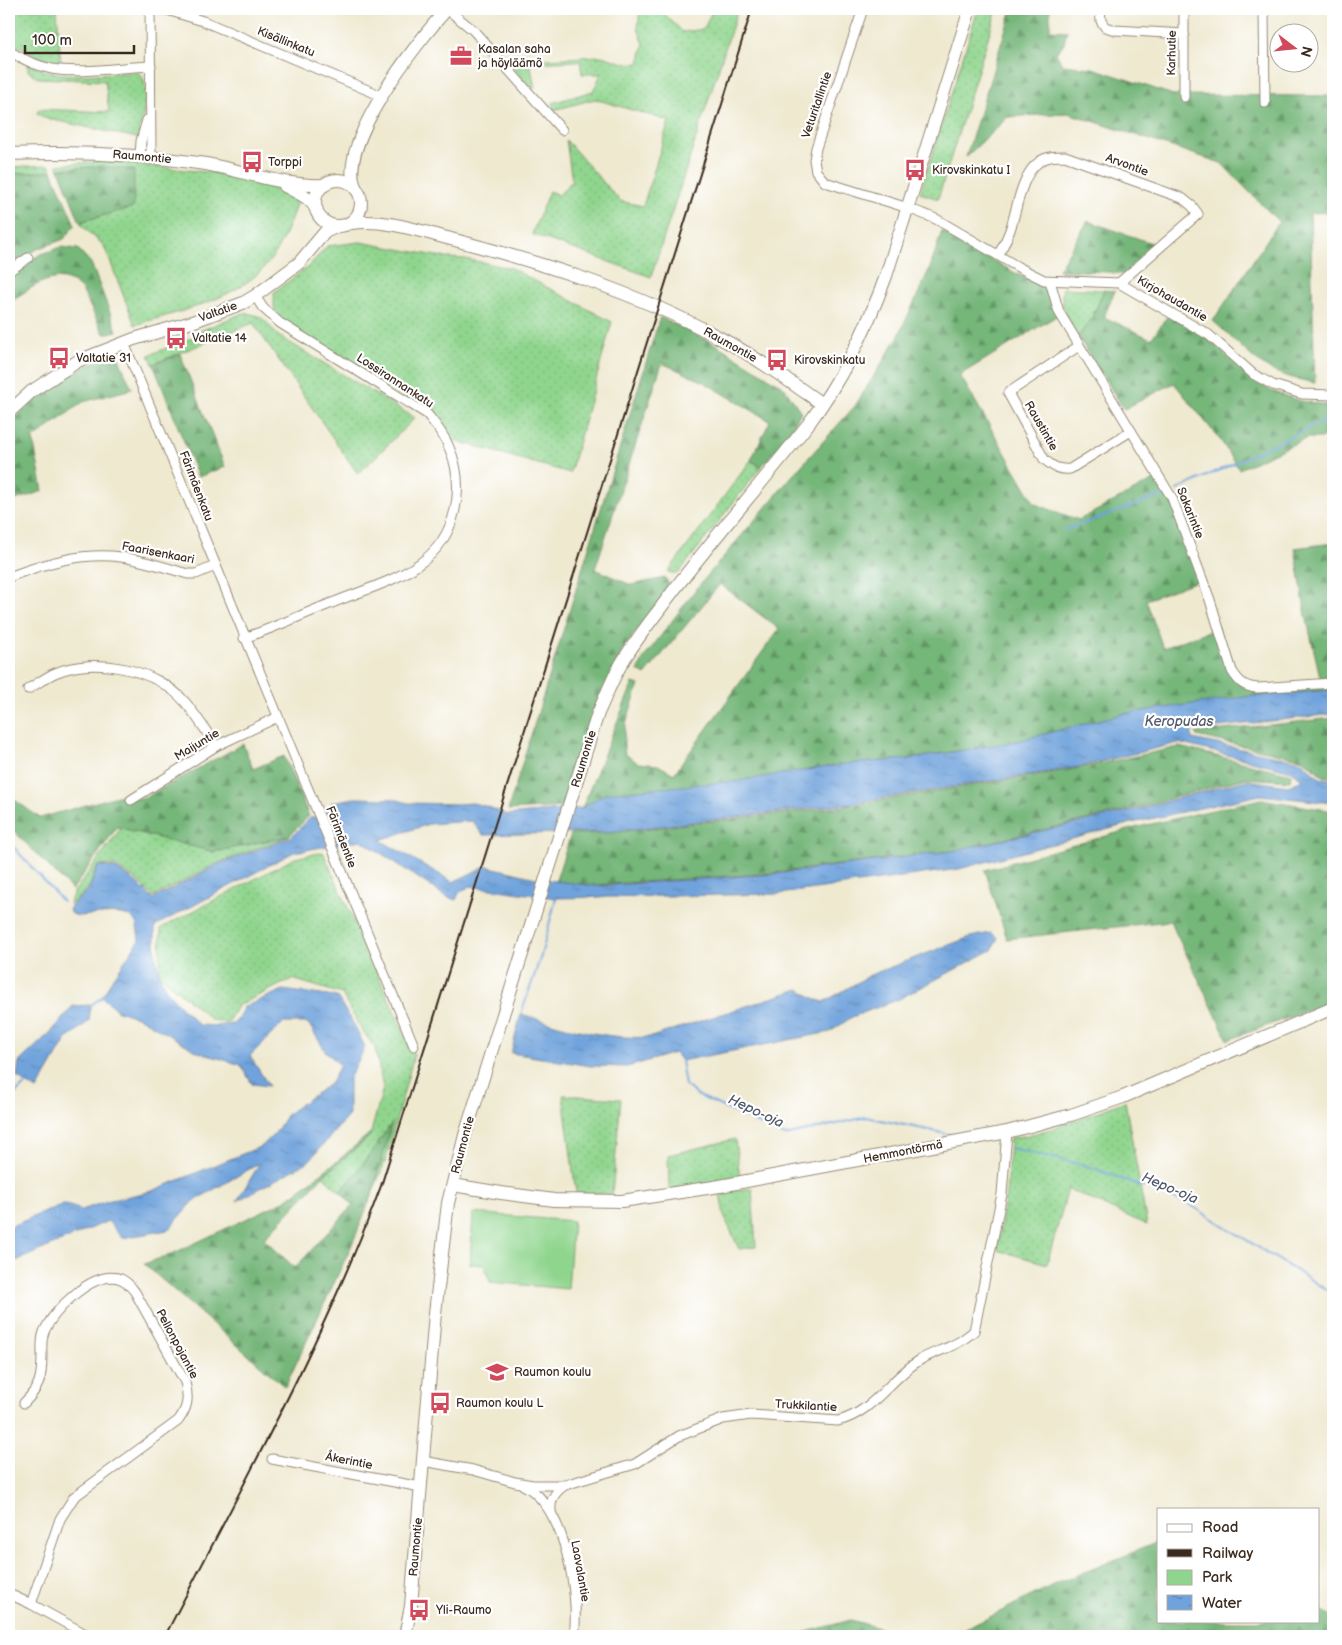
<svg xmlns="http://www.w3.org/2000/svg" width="1342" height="1645" font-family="'Balsamiq Sans',sans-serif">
<defs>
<pattern id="green-dots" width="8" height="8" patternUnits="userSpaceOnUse" patternTransform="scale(1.25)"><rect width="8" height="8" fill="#90d58e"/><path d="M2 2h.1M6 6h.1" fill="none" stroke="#7db77a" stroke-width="1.8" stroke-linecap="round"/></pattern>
<pattern id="forest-firs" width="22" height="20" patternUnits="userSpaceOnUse" patternTransform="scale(1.25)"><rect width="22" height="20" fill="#74b679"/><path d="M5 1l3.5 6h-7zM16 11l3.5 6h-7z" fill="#609463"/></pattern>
<pattern id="water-ripples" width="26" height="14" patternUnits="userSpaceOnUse" patternTransform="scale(1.25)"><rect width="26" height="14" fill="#70a3dc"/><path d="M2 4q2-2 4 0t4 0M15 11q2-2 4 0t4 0" fill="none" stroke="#5d85b2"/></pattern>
</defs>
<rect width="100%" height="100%" fill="#fff"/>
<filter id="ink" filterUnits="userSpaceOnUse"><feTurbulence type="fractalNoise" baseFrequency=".02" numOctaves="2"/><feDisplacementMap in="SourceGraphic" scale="10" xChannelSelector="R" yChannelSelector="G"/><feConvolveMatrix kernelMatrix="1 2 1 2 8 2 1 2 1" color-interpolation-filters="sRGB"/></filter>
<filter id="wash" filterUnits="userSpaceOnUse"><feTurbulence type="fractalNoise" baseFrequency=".0096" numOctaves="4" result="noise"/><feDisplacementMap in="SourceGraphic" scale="20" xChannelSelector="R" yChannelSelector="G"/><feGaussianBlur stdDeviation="1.12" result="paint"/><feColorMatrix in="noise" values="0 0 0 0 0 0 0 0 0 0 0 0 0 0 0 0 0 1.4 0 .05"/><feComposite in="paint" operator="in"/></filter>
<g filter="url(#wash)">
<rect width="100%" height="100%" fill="#efe9d0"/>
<g fill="url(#green-dots)" stroke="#668056">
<path d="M 9,9 L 57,9 L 61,64 C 42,61 25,50 9,40 Z"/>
<path d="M 640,9 L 659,9 L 683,32 L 704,29 L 713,9 L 738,9 L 651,277 L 532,234 L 549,191 L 559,195 L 572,181 L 566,140 L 620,201 L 643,206 L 669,121 L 595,99 L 554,110 L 552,103 L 593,91 L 601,74 L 582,74 L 580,61 L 530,63 L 535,88 L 531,88 L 510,64 L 511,61 L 601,56 C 615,59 625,66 639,63 L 644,44 L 638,29 Z"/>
<path d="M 978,9 L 997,9 L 938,199 L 920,193 Z"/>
<path d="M 28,64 C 60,81 101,73 137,72 C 154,81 142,123 137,138 L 44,118 L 37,113 L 39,109 L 109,112 L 105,81 L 38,78 L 28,71 Z"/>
<path d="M 103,161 L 216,173 L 278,189 L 298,198 C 292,217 285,237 274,255 C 247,298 180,311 135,325 L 104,246 C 96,238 86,231 80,222 L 134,207 L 103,166 L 59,169 L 57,165 Z"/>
<path d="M 49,165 L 52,171 L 9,174 L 9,167 Z"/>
<path d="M 360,242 L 448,258 L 465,259 L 511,268 L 612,322 L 570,473 L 453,440 L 433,415 L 286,325 L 274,310 L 274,292 L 308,267 L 327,246 Z"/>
<path d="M 1063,288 L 1104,290 L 1093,316 L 1078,337 C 1069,321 1059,307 1063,288 Z"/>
<path d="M 243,313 C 262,314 266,321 277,335 L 415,418 L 358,474 L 253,323 L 153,364 L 149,355 L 199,335 L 200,331 Z"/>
<path d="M 751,460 L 761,467 L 678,574 L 668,572 Z"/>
<path d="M 121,828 L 214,852 L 289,836 L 218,863 L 153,897 L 136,880 L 115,866 L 99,865 C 93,872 93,879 89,887 C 84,894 77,899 71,904 L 69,903 L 75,891 Z"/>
<path d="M 323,852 L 414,1055 L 385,1162 L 371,1197 L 391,1125 L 358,1171 L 340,1192 L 323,1176 L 370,1136 L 383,1088 L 375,1048 L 358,1024 L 342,994 L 292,979 L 237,1006 L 228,1022 L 212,1020 L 159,975 L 161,928 L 295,858 Z"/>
<path d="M 563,1095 L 621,1099 L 612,1194 L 576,1193 Z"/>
<path d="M 1125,1101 L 1147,1225 L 1068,1189 L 1047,1264 L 997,1250 L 1006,1195 L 1010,1138 C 1046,1134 1092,1114 1125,1101 Z"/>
<path d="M 735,1139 L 740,1177 L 669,1191 L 668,1155 Z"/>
<path d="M 752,1188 L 756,1247 L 739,1249 L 724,1216 L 720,1193 Z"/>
</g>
<g fill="url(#forest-firs)" stroke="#58704c">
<path d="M 1012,9 L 1050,9 L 1050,30 L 1067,31 L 1064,44 L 1056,53 L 1062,65 L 1093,68 L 1173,95 L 1333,96 L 1333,212 L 1310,213 L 1315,383 C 1301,380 1286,377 1273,371 C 1254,362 1230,335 1213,321 L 1279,222 L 1221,163 L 1068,113 L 1008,117 L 966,157 Z"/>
<path d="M 103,166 L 134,170 L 134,207 L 80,222 L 59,169 Z"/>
<path d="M 52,171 L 75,225 L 64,239 L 35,250 L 9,267 L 9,174 Z"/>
<path d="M 1088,221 L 1160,246 L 1126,275 L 1109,272 L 1058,270 Z"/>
<path d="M 942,231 L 1015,273 L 1048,288 L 1058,315 L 960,375 L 1035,504 L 1079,520 L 1158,478 L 1174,504 L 1200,580 L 1146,600 L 1163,648 L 1217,628 L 1243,687 L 1333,686 L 1333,690 L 1252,696 L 1013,742 L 910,759 L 845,764 L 582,808 L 633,683 L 639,685 C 632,707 620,731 625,754 L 638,763 L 658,765 L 674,774 L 779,629 L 720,584 L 645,675 L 638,671 L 644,658 L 697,588 L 793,475 L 855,406 L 898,337 L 930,268 Z"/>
<path d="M 61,247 L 78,249 L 91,263 L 117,331 L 104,334 L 82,290 C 58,264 32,288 9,302 L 9,275 L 39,255 Z"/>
<path d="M 1104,290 L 1115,291 L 1104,317 L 1151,339 L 1169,314 L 1207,338 L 1251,378 L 1271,391 L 1301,401 L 1333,406 L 1333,438 L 1307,438 L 1239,469 L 1221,441 L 1174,383 L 1124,409 L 1078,337 L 1093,316 Z"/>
<path d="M 660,317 L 717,345 L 784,387 L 801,412 L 787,437 L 761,467 L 751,460 L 770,421 L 702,381 L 662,363 L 595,569 L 631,585 L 665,578 L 670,586 L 624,648 L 594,708 L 563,807 L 508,810 Z"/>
<path d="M 117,354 L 132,389 L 83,402 L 33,439 L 43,491 L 9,502 L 9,424 C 40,393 75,367 117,354 Z"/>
<path d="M 180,354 L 225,467 L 198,477 L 153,364 Z"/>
<path d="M 1333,543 L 1333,674 L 1321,681 L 1306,616 L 1295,548 Z"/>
<path d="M 1333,718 L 1333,778 L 1323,776 L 1303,759 L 1197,736 L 1196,733 Z"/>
<path d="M 243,744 L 253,769 L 284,756 L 309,816 L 289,836 L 214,852 L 117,827 L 72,890 L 9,826 L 9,796 L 40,818 L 121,795 L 134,799 L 146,797 Z"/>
<path d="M 1179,747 L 1291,774 L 1290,781 L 1246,778 L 1124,811 L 952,851 L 774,873 L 596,885 L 554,886 L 571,834 L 608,833 L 839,807 L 1080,768 Z"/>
<path d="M 1261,799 L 1333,811 L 1333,1001 L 1228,1040 L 1170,921 L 1007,939 L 985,870 L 1138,827 Z"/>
<path d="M 392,1123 L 371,1197 L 351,1247 L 285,1387 L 144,1264 L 172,1254 L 286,1200 L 336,1162 L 370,1133 L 370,1136 L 323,1176 L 264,1239 L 295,1268 L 353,1205 L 340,1192 L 358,1171 Z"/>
<path d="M 1158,1542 L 1158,1621 L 1318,1621 L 1318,1609 L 1333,1616 L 1333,1636 L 952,1636 L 1053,1585 Z"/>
<path d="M 851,1620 L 907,1636 L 791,1636 Z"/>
</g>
<path fill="#90d58e" stroke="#668056" d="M 473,1213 L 573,1221 L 568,1289 L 490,1282 L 484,1265 L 470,1264 Z"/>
<g fill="url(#water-ripples)" stroke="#56667d" fill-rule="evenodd">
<path d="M 1333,690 L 1333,714 L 1192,730 L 1192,739 L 1301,761 L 1320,778 L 1333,780 L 1333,803 L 1260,795 L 1132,823 L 959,869 L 779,894 L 556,898 L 470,886 L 459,893 L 456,900 L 445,896 L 361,840 L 294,852 L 155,926 C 155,942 155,958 159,973 C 164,994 185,1010 199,1025 L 217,1026 L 236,1022 L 244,1007 L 283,990 L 337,997 L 355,1026 L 365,1047 L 349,1079 L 349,1115 L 308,1162 L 237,1201 L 260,1163 L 194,1201 L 168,1230 L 122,1238 L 108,1221 L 9,1264 L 9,1227 L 63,1204 L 82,1210 L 107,1201 L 152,1191 L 262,1146 L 276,1132 L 287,1114 L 331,1083 L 340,1065 L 326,1052 L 308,1023 L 283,1023 L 250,1056 L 269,1086 L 252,1084 L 241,1065 L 198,1052 L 140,1018 L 118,1011 L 102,997 L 110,983 L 139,940 C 138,934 138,926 135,921 C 127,908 92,916 78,916 L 72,914 L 69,910 C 73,901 83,897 89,889 C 93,882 94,873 99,866 L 115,868 L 136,882 L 153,899 L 219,864 L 291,837 L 310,818 L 322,815 L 329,809 L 332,802 L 354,798 L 394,799 L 408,803 L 457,804 L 473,803 L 489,807 L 507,815 L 582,808 L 606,793 L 738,781 L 845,764 L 910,759 L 1013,742 L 1126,713 L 1252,696 ZM 1178,743 L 1292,771 L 1303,780 L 1288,786 L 1247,780 L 1126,812 L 952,851 L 774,874 L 596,886 L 540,879 L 486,866 L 453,882 L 380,840 L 429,824 L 472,821 L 483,835 L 608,832 L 840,805 L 1079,767 Z"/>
<path d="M 991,933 L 998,938 L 992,950 L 897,1000 L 852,1017 L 830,1032 L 681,1061 L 675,1053 L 627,1067 L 590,1066 L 511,1053 L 521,1014 C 563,1027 607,1040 651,1037 L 799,989 L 812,997 L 824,1002 L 870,975 L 970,937 Z"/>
<path d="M 91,1005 L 89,1021 L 66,1040 L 37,1090 L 17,1077 L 19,1062 L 53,1030 L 73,1006 Z"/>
</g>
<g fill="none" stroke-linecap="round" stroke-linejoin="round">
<g stroke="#70a3dc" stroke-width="2">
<path d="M 1177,490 L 1324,421"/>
<path d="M 1064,530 L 1164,495"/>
<path d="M 9,842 L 63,902"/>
<path d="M 91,1005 L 102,997"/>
<path d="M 521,1014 L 541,956 L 556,898"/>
<path d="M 681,1061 L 685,1085 L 697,1095 L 785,1136 L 866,1117 L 957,1136"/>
<path d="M 9,1099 L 27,1083"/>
<path d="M 996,1141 L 1001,1144"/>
<path d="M 1011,1148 L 1088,1166 L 1189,1204 L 1333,1294"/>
</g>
</g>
</g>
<g filter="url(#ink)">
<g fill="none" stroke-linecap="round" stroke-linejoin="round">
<g stroke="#958a77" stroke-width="11">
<g id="street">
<path d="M 150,9 L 167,10 L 203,21 L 382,96"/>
<path d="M 150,9 L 151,157"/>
<path d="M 447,9 L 473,30 L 562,130"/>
<path d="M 863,9 L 816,148 L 814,160 L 816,171 L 825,182 L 908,208 L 936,219 L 1018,267 L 1044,280 L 1119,283 L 1209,335 L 1253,374 L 1273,385 L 1302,394 L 1333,395"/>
<path d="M 1100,9 L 1101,21 L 1105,27 L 1115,30 L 1184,34"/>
<path d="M 1264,9 L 1265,103"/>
<path d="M 9,51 C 22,59 37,66 52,69 C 79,74 122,67 151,66"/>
<path d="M 1184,97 L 1184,9"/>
<path d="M 140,156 L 141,141 L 147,120"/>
<path d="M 998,255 C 1003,247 1007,238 1010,230 C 1017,210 1021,174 1039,162 C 1047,156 1055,156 1065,156 L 1182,198 L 1192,206 L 1198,214 L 1119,283"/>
<path d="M 9,271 L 28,258"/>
<path d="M 1050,281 L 1059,312 L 1172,498 L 1210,600 L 1232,671 C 1239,682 1244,687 1258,688 L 1333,683"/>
<path d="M 124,343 L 414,1046"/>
<path d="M 1079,346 L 1008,393 L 1044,459 C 1053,467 1058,470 1070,469 L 1131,431"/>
<path d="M 9,577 C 45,563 82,552 121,557 C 143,560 167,568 188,574 L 196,574 L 215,566"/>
<path d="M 244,638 C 274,628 303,614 332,603 C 361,591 394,582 419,564 C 457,538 467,486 448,445 C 443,433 435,424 427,414 L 280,323 L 263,308 L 255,296"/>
<path d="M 28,689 C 37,684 46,677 55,673 C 95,656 157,669 185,702 C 197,716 206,731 216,746"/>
<path d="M 131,800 L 216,746 L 278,717"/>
<path d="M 24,1403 C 40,1387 42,1378 42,1355 C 42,1347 41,1340 44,1332 C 53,1310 94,1269 121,1279 C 128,1282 131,1287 135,1292 L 185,1382 C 189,1398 188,1408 178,1421 L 74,1497 L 60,1519 L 31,1604"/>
<path d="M 272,1459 L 421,1487"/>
<path d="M 423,1461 L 473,1470 L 515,1482 L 533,1485 L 565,1485 L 635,1464 L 679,1436 L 723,1419 L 751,1415 L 838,1421 C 874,1412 890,1378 920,1360 C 931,1353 944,1350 955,1344 C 962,1341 968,1336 974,1331 L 1002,1194 L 1007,1132"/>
<path d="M 523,1485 C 565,1504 580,1595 574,1636"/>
<path d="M 551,1511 C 550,1499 555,1492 565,1485"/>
<path d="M 9,1594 L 31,1604 L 89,1636"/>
</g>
</g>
<g stroke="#958a77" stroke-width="14">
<g id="secondary">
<path d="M 9,154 C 75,151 140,154 206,164 C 245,171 284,187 325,185"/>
<circle cx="338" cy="203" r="23"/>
<path d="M 285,186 C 298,193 310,197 317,210"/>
<path d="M 356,189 C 334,146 418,41 447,9"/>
<path d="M 351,223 C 384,218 419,231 451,239 C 543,263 636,292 720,338 C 756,357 789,381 822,404"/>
<path d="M 9,412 L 32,391 L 78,361 L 134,339 L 192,322 L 243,303 L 255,296 L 299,263 L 325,232 L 338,226"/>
<path d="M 453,1185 L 501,1193 L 554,1200 L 622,1201 L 720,1186 L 1007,1132 L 1071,1115 L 1123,1097 L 1333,1008"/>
<path d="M 405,1636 L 411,1606 L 435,1313 L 448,1203 L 465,1135 L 598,713 C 605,698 611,682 619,668 C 631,646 647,626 662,606 C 708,543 761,485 809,423 C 842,379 867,328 886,276 L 970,9"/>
</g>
</g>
<use href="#street" stroke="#fff" stroke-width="9"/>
<use href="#secondary" stroke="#fff" stroke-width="12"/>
<path stroke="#3b2a1e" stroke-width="2" d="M 165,1636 C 241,1488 323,1342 381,1186 L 752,9"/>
</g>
</g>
<defs>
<g id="office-bare" transform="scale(1.725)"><path d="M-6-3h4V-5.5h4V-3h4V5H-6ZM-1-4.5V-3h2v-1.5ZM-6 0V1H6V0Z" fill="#d1495b" stroke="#fff" stroke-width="2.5" paint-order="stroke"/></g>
<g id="bus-bare" transform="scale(1.725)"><path d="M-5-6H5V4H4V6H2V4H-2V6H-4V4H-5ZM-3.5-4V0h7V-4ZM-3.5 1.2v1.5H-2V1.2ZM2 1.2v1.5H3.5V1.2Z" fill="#d1495b" stroke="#fff" stroke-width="2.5" paint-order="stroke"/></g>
<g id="school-bare" transform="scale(1.725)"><path d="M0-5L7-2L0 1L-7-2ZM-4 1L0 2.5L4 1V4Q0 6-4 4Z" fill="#d1495b" stroke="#fff" stroke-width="2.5" paint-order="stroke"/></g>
</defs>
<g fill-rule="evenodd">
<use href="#office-bare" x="461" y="56"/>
<use href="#bus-bare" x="252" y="162"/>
<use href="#bus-bare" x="915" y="170"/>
<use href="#bus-bare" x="176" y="338"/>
<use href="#bus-bare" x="59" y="358"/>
<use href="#bus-bare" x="777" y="360"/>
<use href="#school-bare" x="497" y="1372"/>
<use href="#bus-bare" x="440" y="1403"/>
<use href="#bus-bare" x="419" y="1610"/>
</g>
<g text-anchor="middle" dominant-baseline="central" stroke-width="4.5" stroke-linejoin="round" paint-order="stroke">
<g font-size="12" fill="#3b2a1e" stroke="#fff">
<text transform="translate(286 42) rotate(22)">Kisällinkatu</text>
<text transform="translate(1172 53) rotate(-89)">Karhutie</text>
<text transform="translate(817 105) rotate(-71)">Veturitallintie</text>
<text transform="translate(142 157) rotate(5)">Raumontie</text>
<text transform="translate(1127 165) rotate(20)">Arvontie</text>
<text transform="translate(1172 299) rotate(30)">Kirjohaudantie</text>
<text transform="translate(218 312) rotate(-20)">Valtatie</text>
<text transform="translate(730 345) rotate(29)">Raumontie</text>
<text transform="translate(395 381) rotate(33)">Lossirannankatu</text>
<text transform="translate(1041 426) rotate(60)">Raustintie</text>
<text transform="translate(196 486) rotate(69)">Färimäenkatu</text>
<text transform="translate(1190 513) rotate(68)">Sakarintie</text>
<text transform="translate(158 553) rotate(11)">Faarisenkaari</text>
<text transform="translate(197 745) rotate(-31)">Maijuntie</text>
<text transform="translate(584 759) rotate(-73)">Raumontie</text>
<text transform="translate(341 837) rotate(69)">Färimäentie</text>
<text transform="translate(463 1145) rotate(-75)">Raumontie</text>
<text transform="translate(903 1152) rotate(-11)">Hemmontörmä</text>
<text transform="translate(177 1344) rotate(62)">Pellonpojantie</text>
<text transform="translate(806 1406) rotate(3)">Trukkilantie</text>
<text transform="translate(349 1461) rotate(11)">Åkerintie</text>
<text transform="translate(416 1547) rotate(-85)">Raumontie</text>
<text transform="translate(580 1571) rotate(80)">Laavalantie</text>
</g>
<g font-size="12" fill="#3b2a1e" stroke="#fff" text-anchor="start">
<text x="478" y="49">Kasalan saha<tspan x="478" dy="14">ja höyläämö</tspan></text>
<text x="268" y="162">Torppi</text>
<text x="932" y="170">Kirovskinkatu I</text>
<text x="192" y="338">Valtatie 14</text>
<text x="76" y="358">Valtatie 31</text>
<text x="794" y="360">Kirovskinkatu</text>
<text x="514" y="1372">Raumon koulu</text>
<text x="456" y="1403">Raumon koulu L</text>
<text x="436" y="1610">Yli-Raumo</text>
</g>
<g font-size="14" font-style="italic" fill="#505a6a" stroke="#fff">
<text x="1179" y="721">Keropudas</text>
<text transform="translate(756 1111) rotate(25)">Hepo-oja</text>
<text transform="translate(1170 1188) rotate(23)">Hepo-oja</text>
</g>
</g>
<rect width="1342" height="1645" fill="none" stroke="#fff" stroke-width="30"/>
<rect x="1157" y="1508" width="162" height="115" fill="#ffffff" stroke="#b1aaa5"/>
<rect x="1167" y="1524" width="25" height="8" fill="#ffffff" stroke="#b1aaa5"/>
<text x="1202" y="1532" font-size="15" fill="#3b2a1e">Road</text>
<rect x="1167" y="1549" width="25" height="8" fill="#3b2a1e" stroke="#b1aaa5"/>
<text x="1202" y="1558" font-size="15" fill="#3b2a1e">Railway</text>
<rect x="1167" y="1570" width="25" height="15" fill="#90d58e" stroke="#b1aaa5"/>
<text x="1202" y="1582" font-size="15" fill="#3b2a1e">Park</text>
<rect x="1167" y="1595" width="25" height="15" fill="url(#water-ripples)" stroke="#b1aaa5"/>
<text x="1202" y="1608" font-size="15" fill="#3b2a1e">Water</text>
<g transform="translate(1294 48) rotate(106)"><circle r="24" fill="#ffffff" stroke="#b1aaa5"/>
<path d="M0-4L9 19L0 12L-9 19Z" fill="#d1495b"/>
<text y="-8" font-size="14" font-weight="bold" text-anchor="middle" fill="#3b2a1e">N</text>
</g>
<path d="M25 45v8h109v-8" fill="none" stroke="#3b2a1e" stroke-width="2.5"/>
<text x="32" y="45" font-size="15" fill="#3b2a1e" stroke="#ffffff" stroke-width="4" paint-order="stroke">100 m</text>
</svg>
